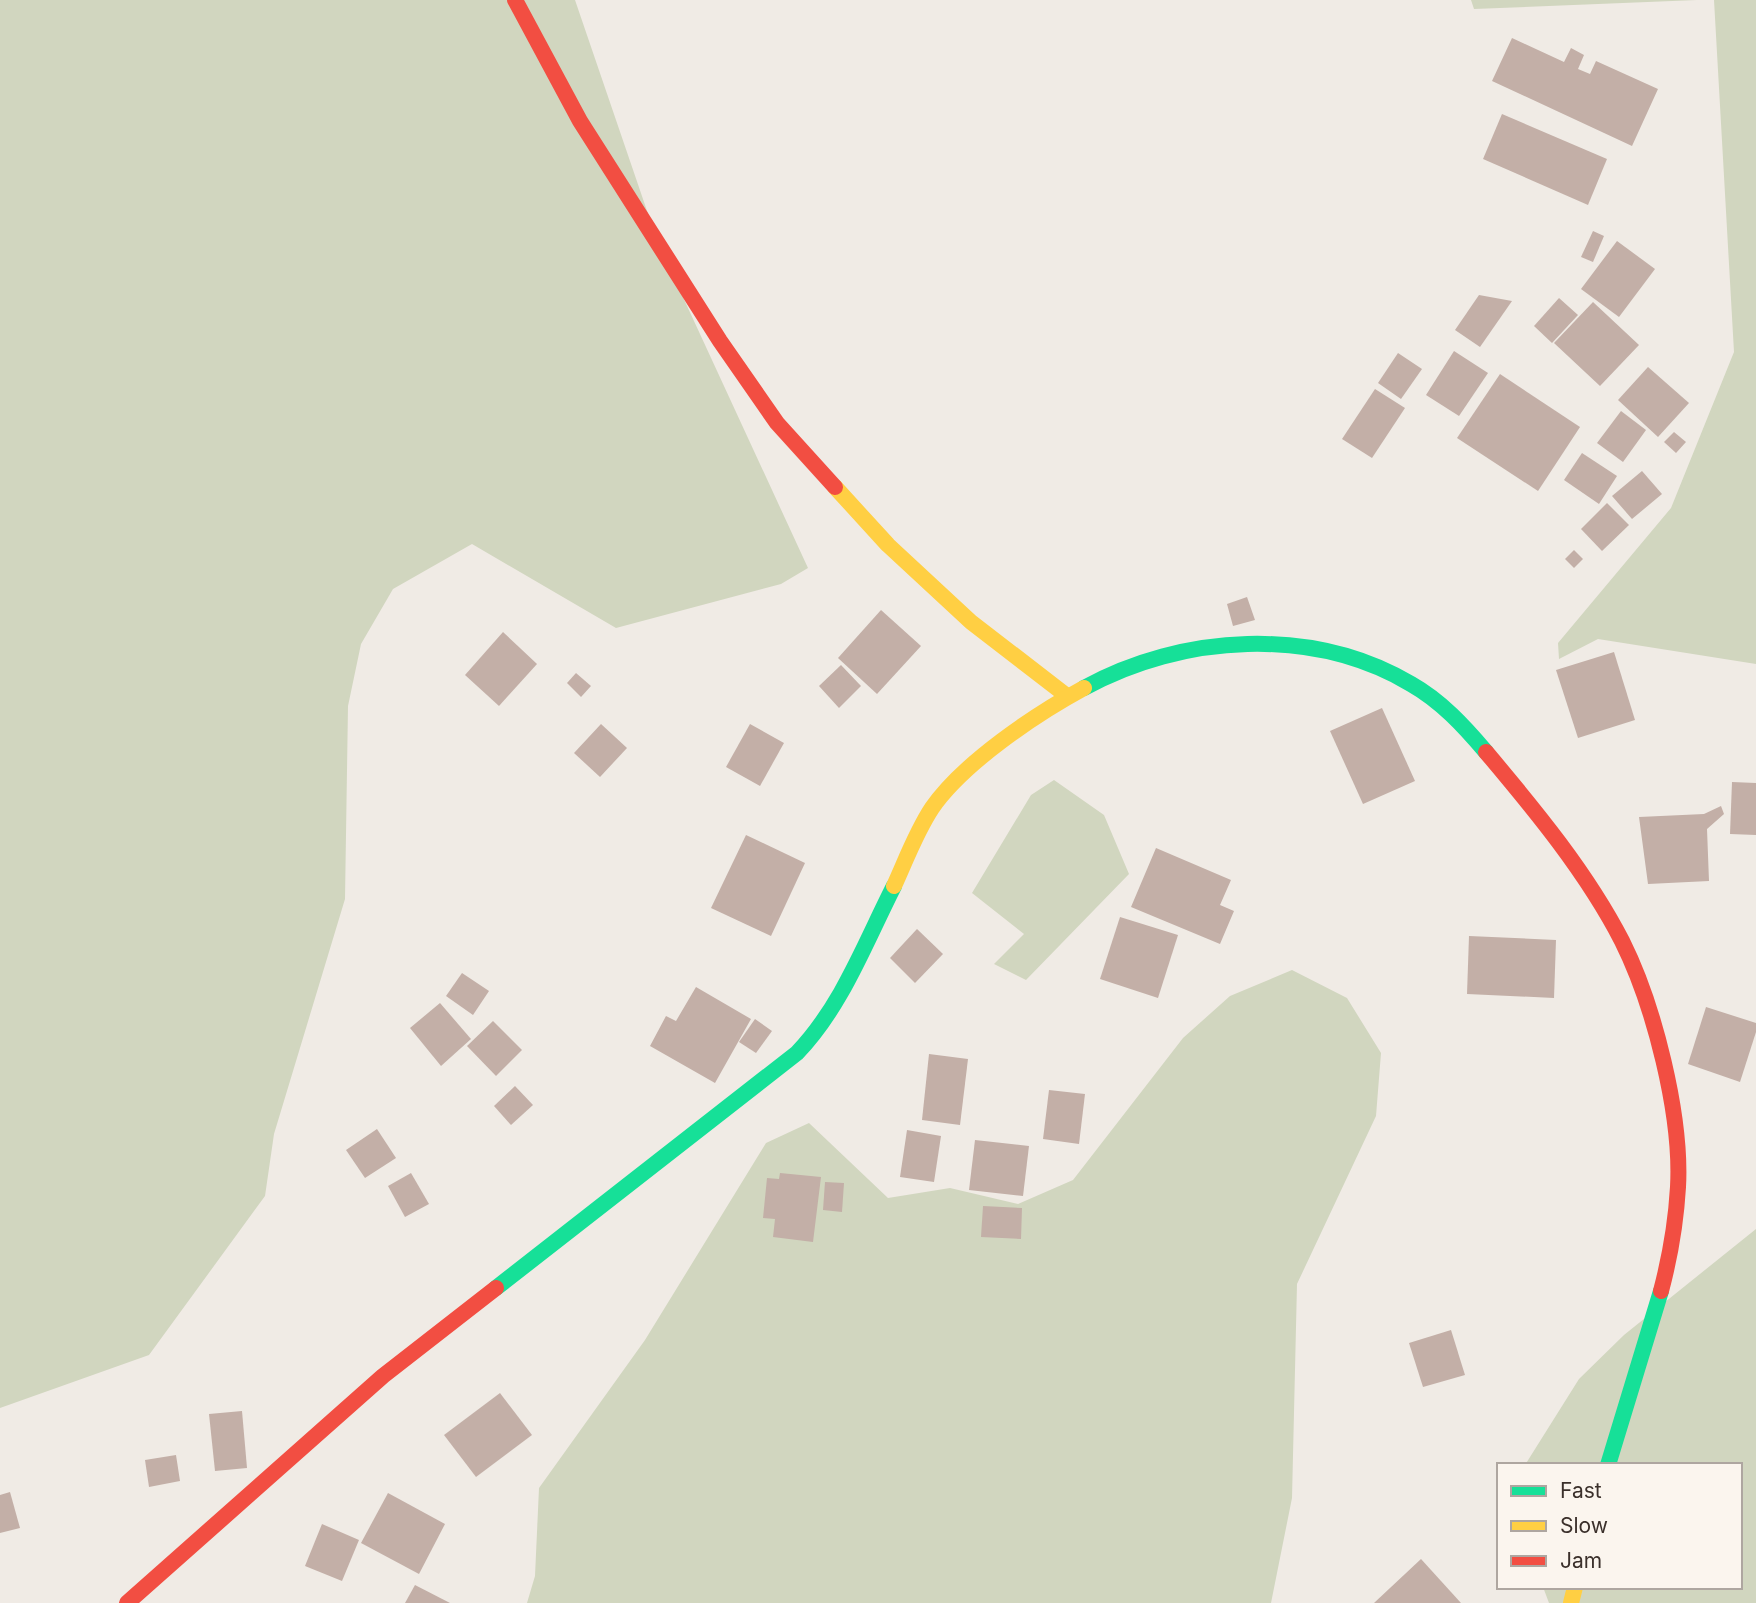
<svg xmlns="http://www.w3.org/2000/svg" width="1756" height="1603" font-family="Inter,sans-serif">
<rect width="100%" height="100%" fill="#f0ebe5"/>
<g fill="#d1d6bf">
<path d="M 0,0 L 575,0 L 658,243 L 808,568 L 781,584 L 616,628 L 472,544 L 393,589 L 361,644 L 348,706 L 345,899 L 274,1134 L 265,1196 L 149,1355 L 0,1408 Z"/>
<path d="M 1471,0 L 1697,0 L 1474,9 Z"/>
<path d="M 1714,0 L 1756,0 L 1756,664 L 1598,639 L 1559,659 L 1558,643 L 1671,508 L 1734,352 Z"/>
<path d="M 1054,780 L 1104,815 L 1129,874 L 1026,980 L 994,964 L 1024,934 L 972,893 L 1031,795 Z"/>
<path d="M 1292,970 L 1347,998 L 1381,1053 L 1376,1116 L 1297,1284 L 1292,1498 L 1271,1603 L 527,1603 L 535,1576 L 539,1488 L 645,1340 L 766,1143 L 809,1123 L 888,1198 L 950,1188 L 1018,1204 L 1073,1180 L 1183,1038 L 1230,996 Z"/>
<path d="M 1756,1229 L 1756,1603 L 1549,1603 L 1543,1587 L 1740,1587 L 1740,1465 L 1525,1465 L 1579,1379 L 1624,1335 Z"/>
</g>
<g fill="#c3afa7">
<path d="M 1512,38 L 1564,62 L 1571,48 L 1584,55 L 1578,69 L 1590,74 L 1596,61 L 1658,89 L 1632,146 L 1492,81 Z"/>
<path d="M 1502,114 L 1607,159 L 1588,205 L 1483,159 Z"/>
<path d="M 1593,231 L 1604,236 L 1593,262 L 1581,257 Z"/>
<path d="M 1617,241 L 1655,269 L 1619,317 L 1581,289 Z"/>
<path d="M 1479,295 L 1512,301 L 1480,347 L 1455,330 Z"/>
<path d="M 1559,298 L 1578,315 L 1552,343 L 1534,326 Z"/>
<path d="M 1593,302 L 1639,345 L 1600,386 L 1554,343 Z"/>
<path d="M 1454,351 L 1488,373 L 1459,416 L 1426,395 Z"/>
<path d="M 1398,353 L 1422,369 L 1401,399 L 1378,383 Z"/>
<path d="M 1648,367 L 1689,403 L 1658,437 L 1618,400 Z"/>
<path d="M 1500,374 L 1580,427 L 1538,491 L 1457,438 Z"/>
<path d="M 1375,389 L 1405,408 L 1372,458 L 1342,439 Z"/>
<path d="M 1621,411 L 1646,430 L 1623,462 L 1597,443 Z"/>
<path d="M 1674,432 L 1686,442 L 1676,453 L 1664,442 Z"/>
<path d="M 1582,453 L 1617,476 L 1599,504 L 1564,480 Z"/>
<path d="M 1642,471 L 1662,494 L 1632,519 L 1612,496 Z"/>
<path d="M 1607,503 L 1629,525 L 1602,551 L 1581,529 Z"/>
<path d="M 1574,550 L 1583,559 L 1574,568 L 1565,559 Z"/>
<path d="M 1247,597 L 1255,620 L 1233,626 L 1227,604 Z"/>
<path d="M 881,610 L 921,646 L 877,694 L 838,658 Z"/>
<path d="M 503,632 L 537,664 L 499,706 L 465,675 Z"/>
<path d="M 1614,652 L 1635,720 L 1578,738 L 1556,670 Z"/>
<path d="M 841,665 L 861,686 L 839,708 L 819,686 Z"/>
<path d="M 576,673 L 591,686 L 581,697 L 567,683 Z"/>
<path d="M 1382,708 L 1415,781 L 1363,804 L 1330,731 Z"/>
<path d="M 601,724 L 627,748 L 600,777 L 574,753 Z"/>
<path d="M 750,724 L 784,743 L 760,786 L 726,767 Z"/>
<path d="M 1732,782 L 1756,783 L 1756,835 L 1730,834 Z"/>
<path d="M 1721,806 L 1724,814 L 1707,829 L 1709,881 L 1648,884 L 1639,817 L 1704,814 Z"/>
<path d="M 746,835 L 805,863 L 771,936 L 711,908 Z"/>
<path d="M 1156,848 L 1231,880 L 1220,905 L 1234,911 L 1220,944 L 1131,907 Z"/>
<path d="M 1120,917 L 1178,935 L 1158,998 L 1100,979 Z"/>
<path d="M 917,929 L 943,954 L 915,983 L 890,958 Z"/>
<path d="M 1469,936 L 1556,940 L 1554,998 L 1467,994 Z"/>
<path d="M 462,973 L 489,991 L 473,1015 L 446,996 Z"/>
<path d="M 696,987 L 751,1019 L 715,1083 L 650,1046 L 666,1016 L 676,1021 Z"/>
<path d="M 440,1003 L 471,1039 L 441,1066 L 410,1028 Z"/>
<path d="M 1706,1007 L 1756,1023 L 1756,1032 L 1740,1082 L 1688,1064 Z"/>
<path d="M 755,1019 L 772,1031 L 756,1053 L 739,1042 Z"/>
<path d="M 493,1021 L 522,1050 L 496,1076 L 467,1046 Z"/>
<path d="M 929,1054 L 968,1059 L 960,1125 L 922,1120 Z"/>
<path d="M 515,1086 L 533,1105 L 511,1125 L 494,1106 Z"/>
<path d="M 1049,1090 L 1085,1094 L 1079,1144 L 1043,1139 Z"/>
<path d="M 377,1129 L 396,1158 L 365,1178 L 346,1150 Z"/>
<path d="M 907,1130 L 941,1136 L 934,1182 L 900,1177 Z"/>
<path d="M 975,1140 L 1029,1146 L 1023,1196 L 969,1190 Z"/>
<path d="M 411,1173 L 429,1204 L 405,1217 L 388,1186 Z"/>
<path d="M 780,1173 L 821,1177 L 813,1242 L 773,1237 L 775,1219 L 763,1218 L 767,1178 L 779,1179 Z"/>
<path d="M 825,1182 L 844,1183 L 842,1212 L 823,1210 Z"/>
<path d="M 983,1206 L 1022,1208 L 1021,1239 L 981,1237 Z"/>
<path d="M 1451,1330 L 1465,1375 L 1423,1387 L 1409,1343 Z"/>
<path d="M 500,1393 L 532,1435 L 476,1477 L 444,1435 Z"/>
<path d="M 242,1411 L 247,1468 L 215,1471 L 209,1414 Z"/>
<path d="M 176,1455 L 180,1481 L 149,1487 L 145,1460 Z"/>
<path d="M 10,1492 L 20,1528 L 0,1533 L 0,1495 Z"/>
<path d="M 388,1493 L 445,1524 L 419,1574 L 361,1543 Z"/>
<path d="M 322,1524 L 359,1540 L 342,1581 L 305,1566 Z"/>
<path d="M 1421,1559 L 1461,1603 L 1374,1603 Z"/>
<path d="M 415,1585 L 450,1603 L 405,1603 Z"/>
</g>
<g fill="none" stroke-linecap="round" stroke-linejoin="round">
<g stroke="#16e098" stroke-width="16">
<path d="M 1084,688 C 1182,634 1313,626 1411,684 C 1441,701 1464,726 1486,752"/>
<path d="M 496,1288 L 797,1053 C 842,1006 865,943 894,886"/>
<path d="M 1608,1465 L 1661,1291"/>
</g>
<g stroke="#ffcf43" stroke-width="16">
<path d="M 835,487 L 888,545 L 971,622 L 1067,696"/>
<path d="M 894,886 C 906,860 916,832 932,808 C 963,763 1036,714 1084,688"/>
<path d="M 1571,1603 L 1575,1587"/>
</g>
<g stroke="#f24e42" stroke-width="16">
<path d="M 515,0 L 580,121 L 720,341 L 777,423 L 835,487"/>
<path d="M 1486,752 C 1535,810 1587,873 1622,941 C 1654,1005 1682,1115 1678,1187 C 1676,1222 1670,1257 1661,1291"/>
<path d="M 127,1603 L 383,1376 L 496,1288"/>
</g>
</g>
<rect x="1497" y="1463" width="245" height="126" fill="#fbf5ee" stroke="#aea6a0" stroke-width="2"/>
<rect x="1511" y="1486" width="35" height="10" fill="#16e098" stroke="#aea6a0" stroke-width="2"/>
<text x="1560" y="1498" font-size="21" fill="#3b302b">Fast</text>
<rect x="1511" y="1521" width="35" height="10" fill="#ffcf43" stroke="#aea6a0" stroke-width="2"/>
<text x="1560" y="1533" font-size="21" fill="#3b302b">Slow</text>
<rect x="1511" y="1556" width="35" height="10" fill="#f24e42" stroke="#aea6a0" stroke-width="2"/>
<text x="1560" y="1568" font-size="21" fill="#3b302b">Jam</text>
</svg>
